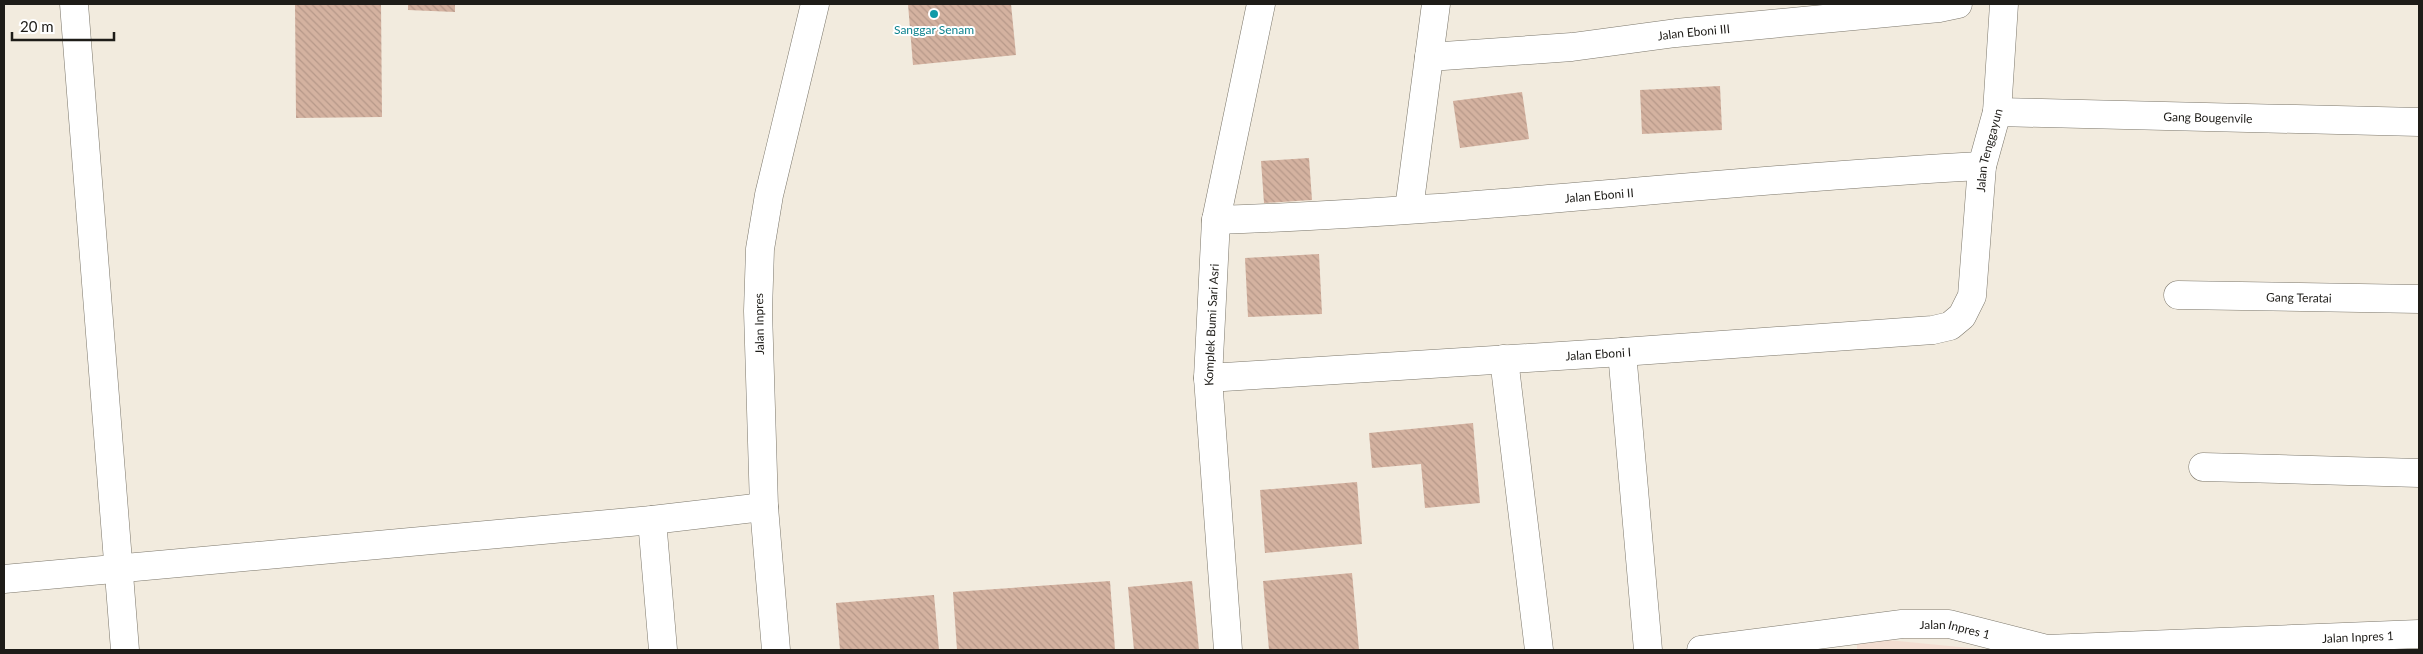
<svg xmlns="http://www.w3.org/2000/svg" width="2423" height="654" font-family="Lato,sans-serif">
<defs>
<pattern id="building-back-hatch" width="6" height="6" patternUnits="userSpaceOnUse" patternTransform="scale(1.25)"><rect width="6" height="6" fill="#d4b2a0"/><path d="M-1 5l2 2M0 0l6 6M5-1l2 2" fill="none" stroke="#b69889"/></pattern>
</defs>
<rect width="100%" height="100%" fill="#f2ebde"/>
<path fill="#f3ddd1" d="M 1857,637 L 1990,650 L 1857,650 Z"/>
<g fill="url(#building-back-hatch)">
<path d="M 295,4 L 381,4 L 382,117 L 296,118 Z"/>
<path d="M 408,4 L 455,4 L 455,12 L 408,10 Z"/>
<path d="M 908,4 L 1011,4 L 1016,55 L 913,65 Z"/>
<path d="M 1720,86 L 1722,130 L 1642,134 L 1640,90 Z"/>
<path d="M 1522,92 L 1529,139 L 1460,148 L 1453,101 Z"/>
<path d="M 1309,158 L 1312,200 L 1264,203 L 1261,161 Z"/>
<path d="M 1319,254 L 1322,314 L 1248,317 L 1245,258 Z"/>
<path d="M 1473,423 L 1480,503 L 1425,508 L 1421,464 L 1372,468 L 1369,433 Z"/>
<path d="M 1357,482 L 1362,544 L 1265,553 L 1260,490 Z"/>
<path d="M 1352,573 L 1359,650 L 1269,650 L 1263,581 Z"/>
<path d="M 1110,581 L 1115,650 L 957,650 L 953,592 Z"/>
<path d="M 1192,581 L 1199,650 L 1134,650 L 1128,587 Z"/>
<path d="M 934,595 L 939,650 L 840,650 L 836,603 Z"/>
</g>
<g fill="none" stroke-linecap="round" stroke-linejoin="round">
<g stroke="#7c776b" stroke-width="29">
<g id="minor">
<path d="M 74,4 L 125,650"/>
<path id="s1" d="M 1429,57 L 1572,47 L 1676,33 L 1939,8 L 1958,4"/>
<path id="s2" d="M 1997,112 L 2419,122"/>
<path d="M 1409,209 L 1436,4"/>
<path id="s3" d="M 1216,220 C 1472,212 1726,179 1982,166"/>
<path id="s4" d="M 2178,295 L 2419,299"/>
<path d="M 1622,352 L 1648,650"/>
<path d="M 1504,359 L 1539,650"/>
<path id="s5" d="M 1208,378 L 1622,352 L 1933,330 L 1950,326 L 1962,316 L 1972,296 L 1982,166 L 1997,112 L 2004,4"/>
<path d="M 2203,467 L 2419,473"/>
<path d="M 652,520 L 663,650"/>
<path d="M 4,579 L 652,520 L 764,507"/>
<path id="s6" d="M 1228,650 L 1208,378 L 1216,220 L 1261,4"/>
<path id="s7" d="M 1701,650 L 1902,624 L 1949,624 L 2047,649 L 2419,634"/>
</g>
</g>
<g stroke="#7c776b" stroke-width="29">
<path id="major" d="M 776,650 L 764,507 L 758,311 L 760,249 L 769,195 L 815,4"/>
</g>
<use href="#minor" stroke="#fff" stroke-width="28"/>
<use href="#major" stroke="#fff" stroke-width="28"/>
</g>
<circle fill="#0f9aa8" stroke="#fff" stroke-width="2" cx="934" cy="14" r="5"/>
<g text-anchor="middle" dominant-baseline="central" stroke-width="4" stroke-linejoin="round" paint-order="stroke">
<g font-size="12" fill="#0d838f" stroke="#fff">
<text x="934" y="29">Sanggar Senam</text>
</g>
<g font-size="12" fill="#1e1c18" stroke="#fff">
<text stroke="none"><textPath href="#s1" startOffset="266">Jalan Eboni III</textPath></text>
<text stroke="none"><textPath href="#s2" startOffset="211">Gang Bougenvile</textPath></text>
<text stroke="none"><textPath href="#s5" startOffset="929">Jalan Tenggayun</textPath></text>
<text stroke="none"><textPath href="#s3" startOffset="384">Jalan Eboni II</textPath></text>
<text stroke="none"><textPath href="#s4" startOffset="121">Gang Teratai</textPath></text>
<text transform="translate(759 324) rotate(-91)">Jalan Inpres</text>
<text stroke="none"><textPath href="#s6" startOffset="326">Komplek Bumi Sari Asri</textPath></text>
<text stroke="none"><textPath href="#s5" startOffset="391">Jalan Eboni I</textPath></text>
<text stroke="none"><textPath href="#s7" startOffset="256">Jalan Inpres 1</textPath></text>
<text stroke="none"><textPath href="#s7" startOffset="662">Jalan Inpres 1</textPath></text>
</g>
</g>
<rect width="2423" height="654" fill="none" stroke="#1e1c18" stroke-width="10"/>
<path d="M12 32v8h102v-8" fill="none" stroke="#1e1c18" stroke-width="2.5"/>
<text x="20" y="32" font-size="15" fill="#1e1c18" stroke="#ffffff" stroke-width="4" paint-order="stroke">20 m</text>
</svg>
